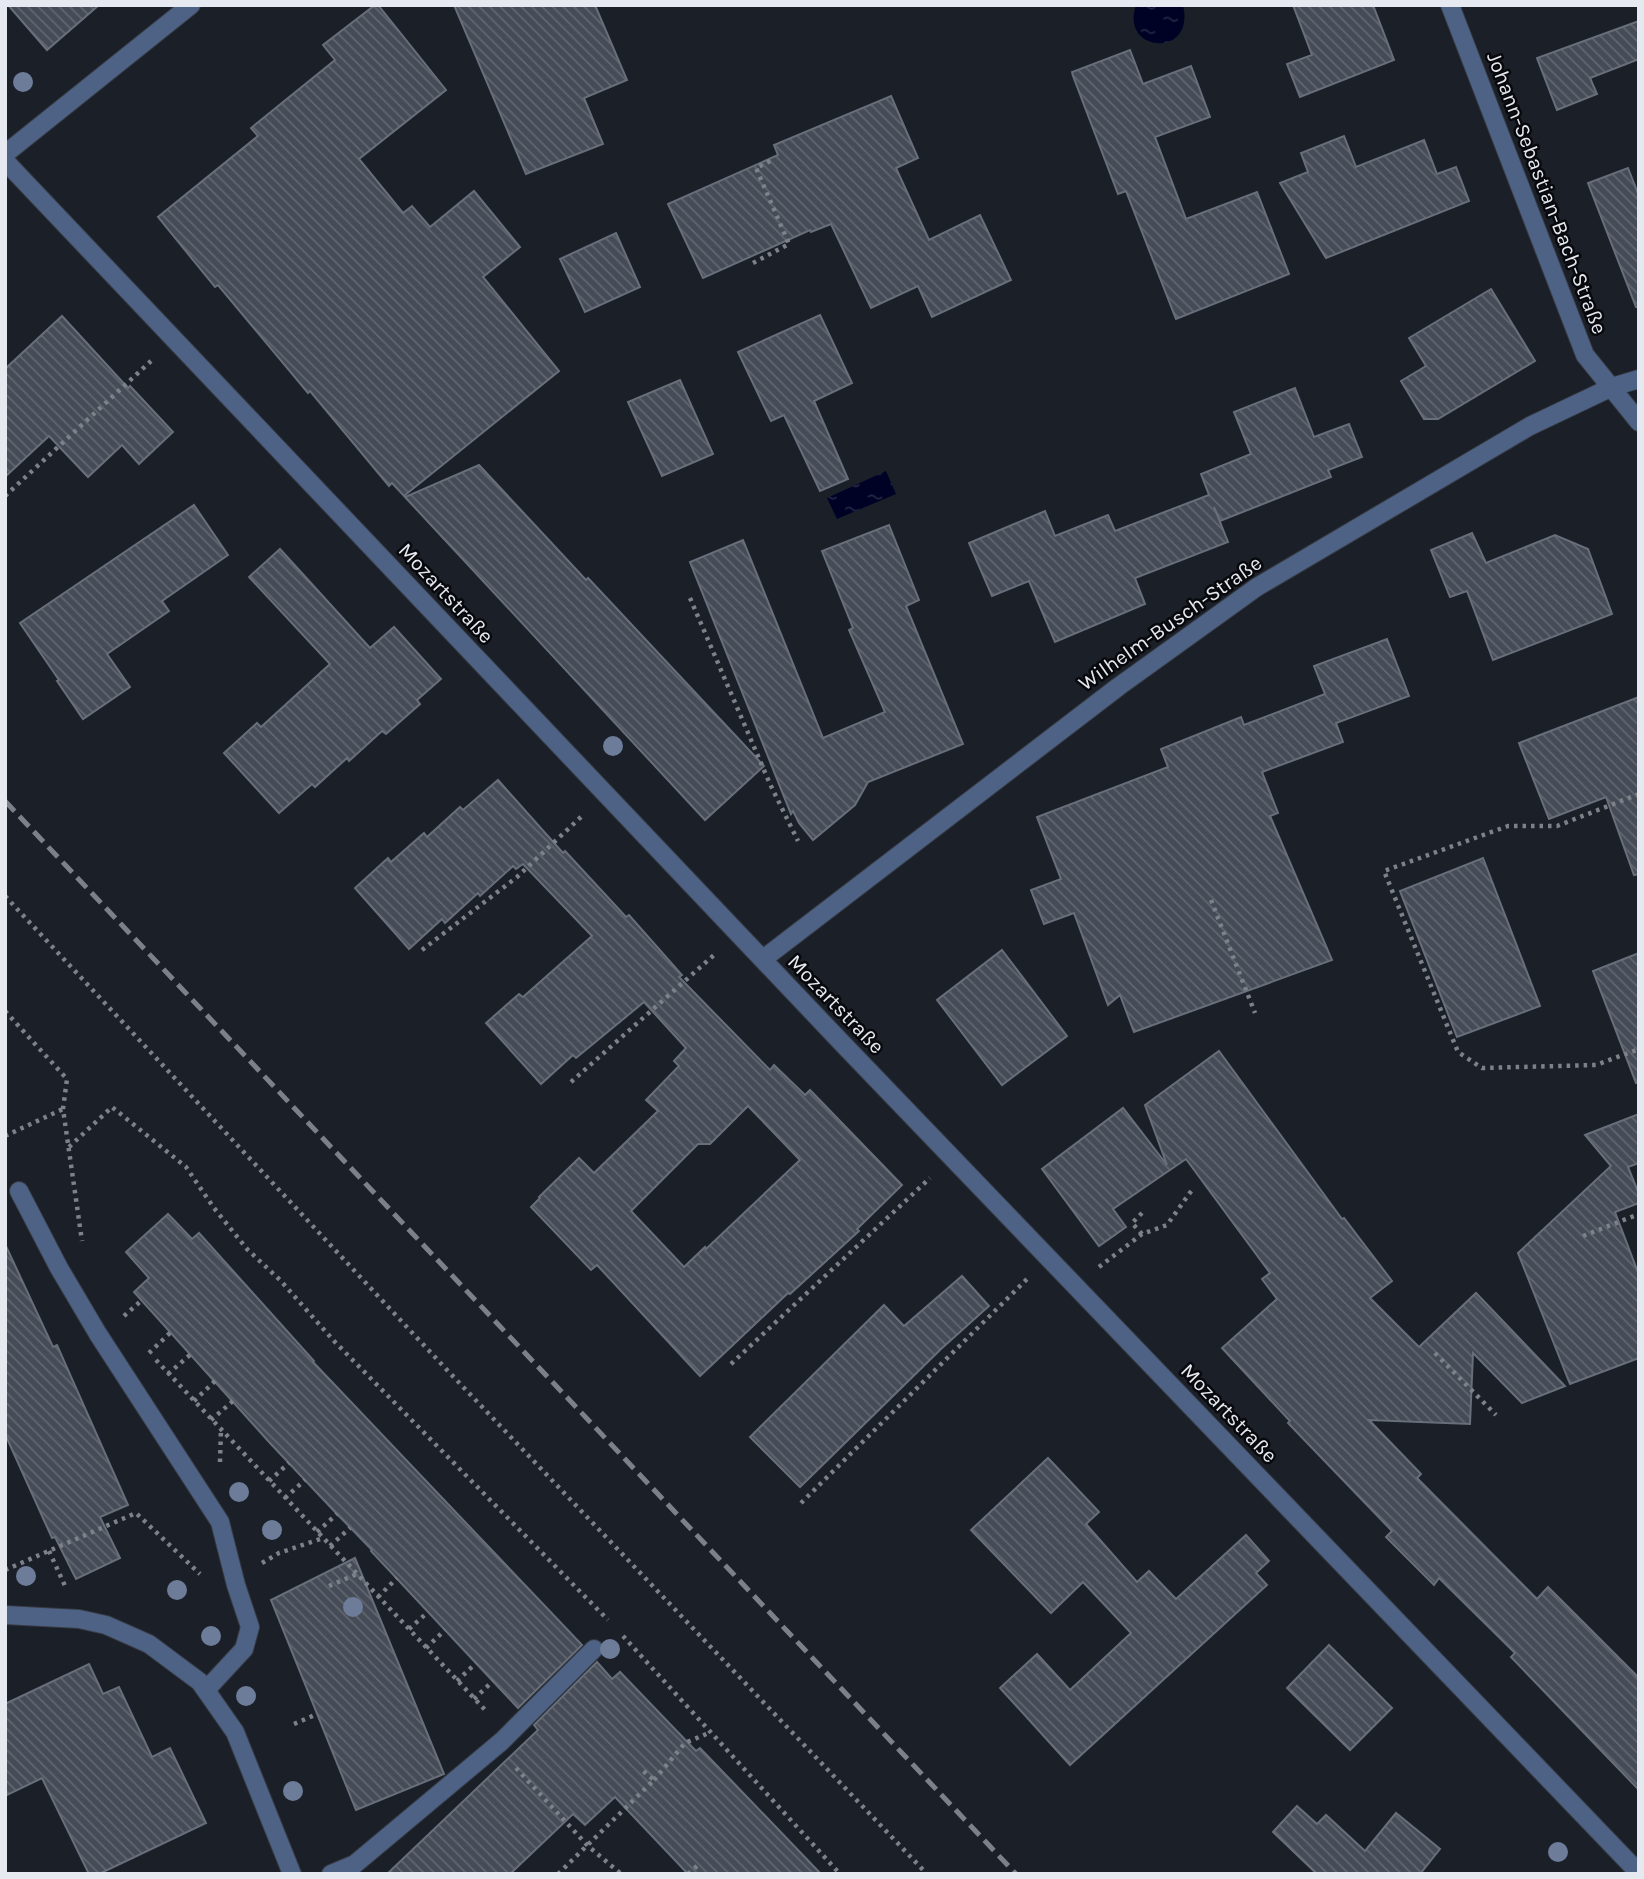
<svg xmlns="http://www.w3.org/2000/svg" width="1644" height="1879" font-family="Karla,sans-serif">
<defs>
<pattern id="water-ripples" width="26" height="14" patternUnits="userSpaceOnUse" patternTransform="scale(1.75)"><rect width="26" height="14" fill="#000225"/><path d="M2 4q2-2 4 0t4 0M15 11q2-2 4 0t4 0" fill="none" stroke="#252745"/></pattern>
<pattern id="building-back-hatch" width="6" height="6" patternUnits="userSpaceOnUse" patternTransform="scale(1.75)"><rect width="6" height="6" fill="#464c57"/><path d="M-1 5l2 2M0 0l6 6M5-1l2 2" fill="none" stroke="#61666f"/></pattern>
</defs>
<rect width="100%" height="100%" fill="#1a1f28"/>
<g fill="url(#water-ripples)">
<path d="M 1136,5 L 1183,5 C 1196,59 1119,53 1136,5 Z"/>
<path d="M 886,471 L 896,494 L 837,519 L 827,498 Z"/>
</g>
<g fill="url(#building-back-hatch)" stroke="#686f7a" stroke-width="2" fill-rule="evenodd">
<path d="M 8,5 L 99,5 L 47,50 Z"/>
<path d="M 375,5 L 378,5 L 446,90 L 359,159 L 403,213 L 412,206 L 430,227 L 474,191 L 520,247 L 483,277 L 559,371 L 404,496 L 392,483 L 389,486 L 310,391 L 308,393 L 218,285 L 215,287 L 158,217 L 258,136 L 251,128 L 335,60 L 323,45 Z"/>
<path d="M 454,5 L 595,5 L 627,80 L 584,98 L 603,144 L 526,174 Z"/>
<path d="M 1293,5 L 1373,5 L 1394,60 L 1300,97 L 1287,64 L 1312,55 Z"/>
<path d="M 1639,21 L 1639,59 L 1590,78 L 1597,94 L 1557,110 L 1537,58 Z"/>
<path d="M 1130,50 L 1143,84 L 1191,66 L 1210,117 L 1155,137 L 1186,219 L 1257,192 L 1289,274 L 1176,319 L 1126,191 L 1118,194 L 1073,76 L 1072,72 Z"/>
<path d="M 891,96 L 918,158 L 896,168 L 929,240 L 980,215 L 1011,280 L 932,317 L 918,286 L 871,308 L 831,224 L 811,232 L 810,230 L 703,278 L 668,204 L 778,155 L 774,145 Z"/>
<path d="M 1344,136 L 1356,167 L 1424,140 L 1437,174 L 1456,167 L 1469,201 L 1326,258 L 1280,183 L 1308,172 L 1301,153 Z"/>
<path d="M 1628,168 L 1639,196 L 1639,307 L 1636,307 L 1588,183 Z"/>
<path d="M 616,233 L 640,287 L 585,312 L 560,259 Z"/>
<path d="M 1491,289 L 1535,361 L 1438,419 L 1424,419 L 1401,381 L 1426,366 L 1409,338 Z"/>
<path d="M 820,315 L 852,383 L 814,401 L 848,479 L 820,491 L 784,415 L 771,421 L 738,352 Z"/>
<path d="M 62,316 L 128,388 L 130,386 L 173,432 L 139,464 L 122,445 L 88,477 L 49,436 L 5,477 L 5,369 Z"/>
<path d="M 680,380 L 713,454 L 662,476 L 628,402 Z"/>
<path d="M 1295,388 L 1314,437 L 1349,424 L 1362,457 L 1328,470 L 1331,477 L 1220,521 L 1214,507 L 1228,542 L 1135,578 L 1145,604 L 1055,642 L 1029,581 L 992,596 L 969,543 L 1045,511 L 1055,536 L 1108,515 L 1115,531 L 1209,495 L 1201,474 L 1251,454 L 1234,412 Z"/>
<path d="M 479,465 L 586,580 L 588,578 L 764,766 L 705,820 L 405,497 Z"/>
<path d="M 194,505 L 228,555 L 162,601 L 169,611 L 107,654 L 130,687 L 83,719 L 57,681 L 59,680 L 20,623 Z"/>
<path d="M 889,525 L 919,600 L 906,606 L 963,744 L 868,782 L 855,805 L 813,840 L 799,823 L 793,811 L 791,814 L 690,562 L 743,540 L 823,738 L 885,712 L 849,630 L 853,628 L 822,551 Z"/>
<path d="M 1472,533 L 1486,563 L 1555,535 L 1588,549 L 1612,614 L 1493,660 L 1467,591 L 1450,597 L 1431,550 Z"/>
<path d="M 280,549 L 370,648 L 394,627 L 441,679 L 417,700 L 420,704 L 386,734 L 382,731 L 349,761 L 347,758 L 315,787 L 312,784 L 279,813 L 224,753 L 257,723 L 261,727 L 330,664 L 249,577 Z"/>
<path d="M 1387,639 L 1409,696 L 1336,723 L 1343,742 L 1262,772 L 1278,813 L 1270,816 L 1332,960 L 1134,1032 L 1120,995 L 1108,1005 L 1074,913 L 1044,924 L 1031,890 L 1061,879 L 1037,817 L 1168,767 L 1161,749 L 1241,717 L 1244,725 L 1325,694 L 1314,666 Z"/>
<path d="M 1639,697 L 1639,874 L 1634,875 L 1606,797 L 1549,819 L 1519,743 Z"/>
<path d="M 498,780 L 563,853 L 565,851 L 626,917 L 629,915 L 682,975 L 679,977 L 770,1070 L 774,1065 L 805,1095 L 810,1090 L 902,1185 L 857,1229 L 859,1231 L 790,1294 L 788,1293 L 700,1376 L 597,1265 L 591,1270 L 531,1207 L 540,1198 L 539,1197 L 579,1158 L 594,1173 L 658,1111 L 646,1100 L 679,1066 L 674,1061 L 686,1048 L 644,1002 L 576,1058 L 573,1055 L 541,1084 L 486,1023 L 519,994 L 523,997 L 592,936 L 523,864 L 516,869 L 513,866 L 480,896 L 478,893 L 445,923 L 442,919 L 409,949 L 355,888 L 388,858 L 391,862 L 424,833 L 427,837 L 460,807 L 463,810 ZM 748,1106 L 800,1160 L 706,1249 L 705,1247 L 684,1267 L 631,1211 L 698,1144 L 710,1144 Z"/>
<path d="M 1483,858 L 1540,1006 L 1457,1037 L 1400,891 Z"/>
<path d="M 1002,950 L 1067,1036 L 1002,1085 L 937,1000 Z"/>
<path d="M 1639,953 L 1639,1082 L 1636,1083 L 1593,971 Z"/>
<path d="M 1219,1051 L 1342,1219 L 1344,1218 L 1392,1281 L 1370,1298 L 1419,1347 L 1476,1293 L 1565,1386 L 1522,1403 L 1473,1353 L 1470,1424 L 1369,1420 L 1421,1474 L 1417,1478 L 1537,1599 L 1548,1587 L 1639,1678 L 1639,1790 L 1511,1657 L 1515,1653 L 1439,1578 L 1434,1585 L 1386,1537 L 1392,1531 L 1288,1423 L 1290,1421 L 1222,1348 L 1277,1299 L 1262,1279 L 1270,1273 L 1186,1159 L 1113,1209 L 1126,1227 L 1099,1246 L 1042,1169 L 1123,1108 L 1167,1165 L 1145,1105 Z"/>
<path d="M 1639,1114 L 1639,1163 L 1628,1167 L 1639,1194 L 1639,1203 L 1615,1212 L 1639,1275 L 1639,1358 L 1570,1384 L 1518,1253 L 1611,1166 L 1585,1135 Z"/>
<path d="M 168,1214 L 192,1239 L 199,1233 L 314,1361 L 313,1362 L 582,1645 L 518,1708 L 371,1551 L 372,1550 L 336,1513 L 269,1442 L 134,1292 L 149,1278 L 126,1252 Z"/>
<path d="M 5,1244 L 53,1347 L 57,1345 L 128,1505 L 100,1517 L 120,1558 L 76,1579 L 55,1537 L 52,1538 L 5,1434 Z"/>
<path d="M 962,1276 L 989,1306 L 941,1349 L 800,1487 L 750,1437 L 884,1305 L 904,1326 Z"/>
<path d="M 1048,1458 L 1099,1512 L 1086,1524 L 1137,1582 L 1149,1571 L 1176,1599 L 1246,1535 L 1269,1561 L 1256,1573 L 1267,1585 L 1070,1765 L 1000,1688 L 1037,1654 L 1070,1690 L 1131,1633 L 1083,1582 L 1051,1613 L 971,1530 Z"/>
<path d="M 355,1558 L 444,1774 L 356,1810 L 271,1600 Z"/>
<path d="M 1329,1645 L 1392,1708 L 1350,1750 L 1287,1688 Z"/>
<path d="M 597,1662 L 612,1679 L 620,1672 L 696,1751 L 700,1748 L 821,1874 L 688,1874 L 615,1797 L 585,1825 L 573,1814 L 510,1874 L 387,1874 L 538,1730 L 534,1725 Z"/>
<path d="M 89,1664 L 103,1694 L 119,1687 L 152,1757 L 170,1748 L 206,1823 L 99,1874 L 89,1874 L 42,1778 L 5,1796 L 5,1704 Z"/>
<path d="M 1297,1806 L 1317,1824 L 1326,1815 L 1365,1851 L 1396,1813 L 1440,1849 L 1420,1874 L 1317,1874 L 1273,1832 Z"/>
</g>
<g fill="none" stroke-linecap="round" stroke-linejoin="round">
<g stroke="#373b44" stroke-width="20">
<g id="service">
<path d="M 19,1191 L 59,1268 L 98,1334 L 220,1522 L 236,1585 L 250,1627 L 244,1649 L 206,1690"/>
<path d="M 331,1874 L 355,1864 L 502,1741 L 594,1649"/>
</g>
</g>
<g stroke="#373b44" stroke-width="20">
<g id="minor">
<path d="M 1450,5 L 1585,355 L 1639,422"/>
<path d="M 5,154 L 191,5"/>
<path d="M 5,161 L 841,1042 L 1639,1873"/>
<path d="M 763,959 L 1118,687 L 1257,587 L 1530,426 L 1612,387 L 1639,379"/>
<path d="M 5,1615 L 79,1619 L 106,1625 L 149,1644 L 200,1682 L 235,1732 L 292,1874"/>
</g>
</g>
<g stroke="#7d8189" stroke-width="4.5" stroke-dasharray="3.5 5" stroke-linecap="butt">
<path d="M 753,263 L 789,244 L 756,168 L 772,160"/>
<path d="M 5,496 L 151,361"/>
<path d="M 690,598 L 770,784 L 798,841"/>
<path d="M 1639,794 L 1557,826 L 1508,826 L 1384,871 L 1458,1052 L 1482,1068 L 1596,1065 L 1639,1049"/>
<path d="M 5,896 L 447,1370 L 927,1874"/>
<path d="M 1211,900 L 1255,1013"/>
<path d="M 422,950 L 517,877 L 582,816"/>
<path d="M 5,1011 L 67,1079 L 63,1109 L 82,1241"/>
<path d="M 571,1082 L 714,955"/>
<path d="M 5,1136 L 63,1109"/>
<path d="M 69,1147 L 112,1107 L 186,1167 L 214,1208 L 247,1249 L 280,1280 L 334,1341 L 608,1620"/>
<path d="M 1142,1234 L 1132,1223 L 1142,1213"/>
<path d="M 1583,1236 L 1639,1214"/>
<path d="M 1099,1267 L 1142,1234 L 1167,1225 L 1194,1187"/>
<path d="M 124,1316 L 142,1300"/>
<path d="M 149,1353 L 171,1332"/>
<path d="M 1435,1353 L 1496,1415"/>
<path d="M 156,1360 L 488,1713"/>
<path d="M 731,1364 L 930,1178"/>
<path d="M 168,1374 L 191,1354"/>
<path d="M 194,1401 L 215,1381"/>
<path d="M 211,1420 L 233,1401"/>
<path d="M 220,1462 L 221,1429"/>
<path d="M 269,1481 L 289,1463"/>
<path d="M 285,1498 L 305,1480"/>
<path d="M 801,1503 L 1028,1278"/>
<path d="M 317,1532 L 337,1514"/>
<path d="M 330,1546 L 350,1528"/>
<path d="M 49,1551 L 66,1588"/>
<path d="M 262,1563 L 279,1553 L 323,1538"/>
<path d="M 5,1570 L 136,1513 L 200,1574"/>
<path d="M 329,1586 L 357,1574"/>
<path d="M 378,1597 L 397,1578"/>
<path d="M 409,1629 L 428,1612"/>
<path d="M 623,1636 L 840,1874"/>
<path d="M 426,1648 L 445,1630"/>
<path d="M 457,1681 L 476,1663"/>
<path d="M 474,1699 L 493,1681"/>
<path d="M 294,1724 L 317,1714"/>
<path d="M 516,1768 L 588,1846 L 621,1874"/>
<path d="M 654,1780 L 685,1743 L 711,1732"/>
<path d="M 558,1874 L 654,1780 L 642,1770"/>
<path d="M 688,1874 L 697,1866"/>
</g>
<use href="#service" stroke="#4d6285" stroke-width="18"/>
<use href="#minor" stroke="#4d6285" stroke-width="18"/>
<path stroke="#7c8088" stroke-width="5" stroke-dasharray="14 7" stroke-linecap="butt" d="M 5,801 L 1016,1874"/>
</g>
<g fill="#6d7d99">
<circle cx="23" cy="82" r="10"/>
<circle cx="613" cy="746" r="10"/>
<circle cx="239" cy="1492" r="10"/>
<circle cx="272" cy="1530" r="10"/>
<circle cx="26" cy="1576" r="10"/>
<circle cx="177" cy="1590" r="10"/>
<circle cx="353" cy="1607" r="10"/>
<circle cx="211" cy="1636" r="10"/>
<circle cx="610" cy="1649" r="10"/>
<circle cx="246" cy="1696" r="10"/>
<circle cx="293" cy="1791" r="10"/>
<circle cx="1558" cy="1852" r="10"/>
</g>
<g text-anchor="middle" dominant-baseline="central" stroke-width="5" stroke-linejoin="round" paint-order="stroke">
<g font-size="21" fill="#e6eaf0" stroke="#07090d">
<text transform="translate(1547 193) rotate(69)">Johann-Sebastian-Bach-Straße</text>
<text transform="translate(446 593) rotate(47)">Mozartstraße</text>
<text transform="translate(1170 623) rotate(-35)">Wilhelm-Busch-Straße</text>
<text transform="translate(836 1004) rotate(46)">Mozartstraße</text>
<text transform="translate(1229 1413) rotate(46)">Mozartstraße</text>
</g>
</g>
<rect width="1644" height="1879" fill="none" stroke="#e6eaf0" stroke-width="14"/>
</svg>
